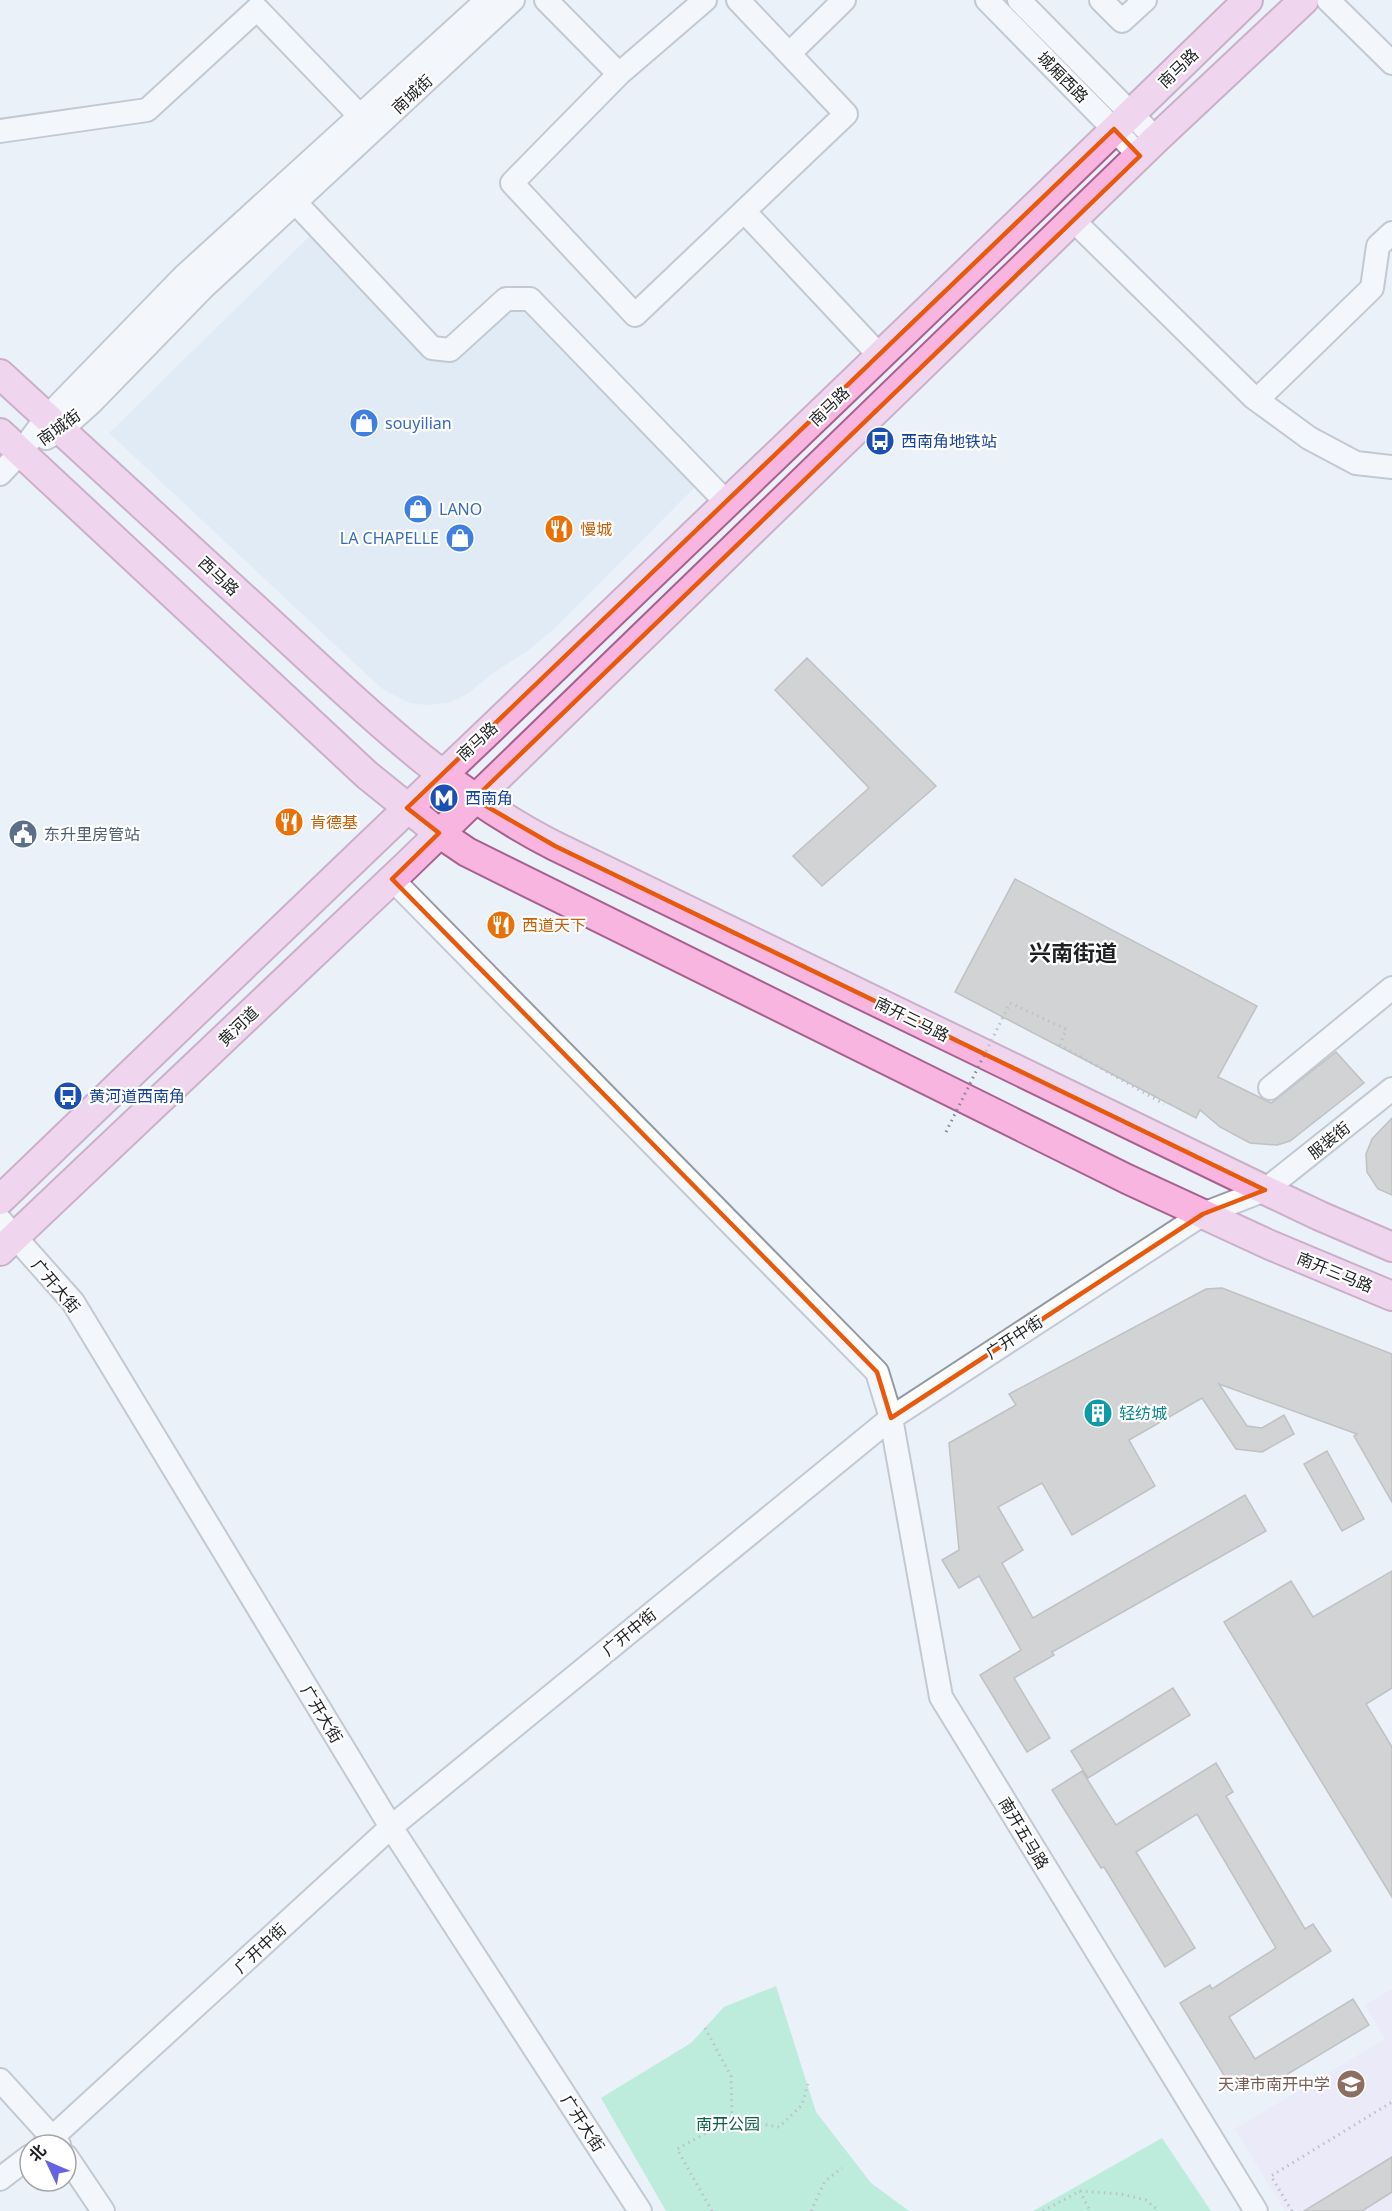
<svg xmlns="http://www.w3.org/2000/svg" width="1392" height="2211" font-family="'Noto Sans','Noto Sans SC',sans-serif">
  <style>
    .built { fill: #d8e4f2 }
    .education { fill: #eae2f7 }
    .green { fill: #87e4b8 }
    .building { fill: #b7afa9; stroke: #8e8781; stroke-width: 1.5 }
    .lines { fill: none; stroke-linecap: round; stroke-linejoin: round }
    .minor-casing { stroke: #9399a1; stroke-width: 26 }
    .major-casing { stroke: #a7618f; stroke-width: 32 }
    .path { stroke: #85898f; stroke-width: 3; stroke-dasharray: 1.5 4.5; stroke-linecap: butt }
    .minor { stroke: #fff; stroke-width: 22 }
    .major { stroke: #f7b5df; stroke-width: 28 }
    .path-bridge { stroke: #85898f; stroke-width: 3; stroke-dasharray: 1.5 4.5; stroke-linecap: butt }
    .marked { fill: none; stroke: #e8590c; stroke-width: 4.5; stroke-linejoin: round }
    .labels { text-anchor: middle; stroke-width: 4.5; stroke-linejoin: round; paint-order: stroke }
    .street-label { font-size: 16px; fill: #1d1f22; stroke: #fff }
    .shop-label { font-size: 16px; fill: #366cbe; stroke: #fff; text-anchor: start }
    .transit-label { font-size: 16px; fill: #164399; stroke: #fff; text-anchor: start }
    .food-label { font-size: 16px; fill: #c56008; stroke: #fff; text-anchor: start }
    .service-label { font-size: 16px; fill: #4e5e75; stroke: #fff; text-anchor: start }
    .culture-label { font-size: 16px; fill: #0d838f; stroke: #fff; text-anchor: start }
    .education-label { font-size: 16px; fill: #785e54; stroke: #fff; text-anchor: end }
    .park-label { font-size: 16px; fill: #0b6243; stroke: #fff }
    .district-label { font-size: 22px; font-weight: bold; fill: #1d1f22; stroke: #fff }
  </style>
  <rect width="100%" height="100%" fill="#eaf1f9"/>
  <!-- built -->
  <path class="built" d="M316,230L448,356L518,296L697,485L555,628L529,650L493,673L466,695L448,703L427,705L409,703L381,688L109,433Z"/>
  <!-- education -->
  <path class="education" d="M1392,1989V2211H1285L1235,2129L1385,2039L1365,2005Z"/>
  <!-- green -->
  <path class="green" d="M776,1986L816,2112L871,2183L909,2211H666L601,2098L691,2043L724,2007Z
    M1162,2138L1211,2211H1033Z"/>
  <!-- building -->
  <path class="building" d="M807,658L936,786L822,886L793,856L869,788L775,690Z
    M1015,879L1257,1006L1218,1077L1271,1103L1336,1052L1364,1083L1290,1141L1277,1145L1250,1143L1220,1127L1200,1110L1196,1118L955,992Z
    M1392,1118V1195L1378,1189L1367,1172L1366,1154L1372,1139Z
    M1222,1288L1392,1354V1502L1354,1436L1357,1434L1219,1384L1247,1426L1262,1428L1284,1415L1294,1434L1262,1452L1236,1449L1202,1398L1129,1440L1155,1486L1072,1535L1042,1483L998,1507L1023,1550L1002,1563L1033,1618L1245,1495L1266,1531L1052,1652L1054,1655L1014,1678L1050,1738L1027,1752L980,1675L1021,1650L979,1576L959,1588L942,1560L959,1550L949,1443L1016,1405L1009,1394L1206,1289Z
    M1327,1451L1364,1519L1342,1531L1304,1464Z
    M1392,1571V1688L1366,1704L1392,1747V1897L1224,1622L1291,1581L1313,1617Z
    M1173,1688L1190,1715L1088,1778L1071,1751Z
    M1216,1763L1233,1792L1226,1796L1305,1929L1313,1924L1331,1951L1229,2017L1255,2059L1353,1999L1369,2025L1266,2087L1259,2075L1233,2090L1180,2003L1210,1985L1212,1989L1276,1948L1197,1814L1136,1852L1195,1948L1165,1967L1104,1867L1101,1868L1052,1790L1082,1771L1116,1825Z
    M1392,2157V2192L1362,2211H1304Z"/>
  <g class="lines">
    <!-- minor casing -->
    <g class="minor-casing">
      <path id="minor" d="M546,0L619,74
        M705,0L619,74L512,183L635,315L846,114L738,0
        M987,0L1140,156
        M1019,0L1156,139
        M1101,0L1122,21L1145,0
        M1328,0L1392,63
        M789,54L844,0
        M0,131L147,110L257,9L360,116
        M295,202L432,348L450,350L506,299H530L728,504
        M744,211L880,356
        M1073,220L1253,397L1309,438L1356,463L1392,467
        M1257,400L1372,288L1378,246L1392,233
        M46,438L61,430L92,402L203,288L513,0
        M0,474L21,452L47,417L184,276L487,0
        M392,879L877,1372L891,1418L941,1697L1256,2211
        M1270,1088L1392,988
        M0,1220L73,1302L391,1827L640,2211
        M0,2080L59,2145
        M44,2145L391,1827L891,1418L1203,1214L1265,1190L1392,1089
        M66,2156L103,2211
        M0,2179L30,2156"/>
    </g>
    <!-- major casing -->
    <g class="major-casing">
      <path id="major" d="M0,374C91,458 182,542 274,626C363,708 445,790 555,846L1265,1190L1320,1216L1392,1247
        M0,433L367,775L439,833L467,852L1127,1179L1270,1245L1392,1296
        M0,1200C415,799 835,403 1248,0
        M0,1251L405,867L1156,139L1304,0"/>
    </g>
    <!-- path -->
    <path class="path" d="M1010,1003L1066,1029L1060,1045L1164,1104
      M705,2028L731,2076L732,2119
      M1080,2191L1090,2211
      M712,2211L677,2149L732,2119L779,2127L802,2105L808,2084
      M811,2211L825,2181L842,2168
      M1043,2211L1080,2191L1121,2194L1146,2200L1159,2211
      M1292,2211L1271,2176L1392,2102"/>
    <!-- minor -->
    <use href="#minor" class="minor"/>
    <!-- major -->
    <use href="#major" class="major"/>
    <!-- path-bridge -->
    <path class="path-bridge" d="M946,1132L1010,1003"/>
  </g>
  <!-- marked area -->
  <path d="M0 0H1392V2211H0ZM1114,129L1140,156L474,799L555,846L1265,1190L1203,1214L891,1418L877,1372L392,879L439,833L407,808Z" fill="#eaf1f9" fill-opacity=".55" fill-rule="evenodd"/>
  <path class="marked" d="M1114,129L1140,156L474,799L555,846L1265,1190L1203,1214L891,1418L877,1372L392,879L439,833L407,808Z"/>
  <!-- icons -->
  <defs>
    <g id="shop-disc" transform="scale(1.5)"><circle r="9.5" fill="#3f7fe0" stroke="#fff"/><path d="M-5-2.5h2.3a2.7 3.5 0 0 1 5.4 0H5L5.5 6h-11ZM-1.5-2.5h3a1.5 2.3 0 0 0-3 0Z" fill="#fff"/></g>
    <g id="bus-disc" transform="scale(1.5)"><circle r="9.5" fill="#1a4fb4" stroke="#fff"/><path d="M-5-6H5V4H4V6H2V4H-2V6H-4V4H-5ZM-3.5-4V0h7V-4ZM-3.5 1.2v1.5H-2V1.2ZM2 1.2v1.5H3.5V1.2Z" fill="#fff"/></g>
    <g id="restaurant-disc" transform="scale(1.5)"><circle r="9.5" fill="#e8710a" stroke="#fff"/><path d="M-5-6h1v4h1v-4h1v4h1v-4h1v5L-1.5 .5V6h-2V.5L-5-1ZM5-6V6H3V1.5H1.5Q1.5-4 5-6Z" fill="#fff"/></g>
    <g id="metro-disc" transform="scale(1.5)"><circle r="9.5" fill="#1a4fb4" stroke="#fff"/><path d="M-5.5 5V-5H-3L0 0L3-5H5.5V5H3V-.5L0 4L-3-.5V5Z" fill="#fff"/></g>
    <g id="civic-disc" transform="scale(1.5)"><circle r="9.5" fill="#5c6f8a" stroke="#fff"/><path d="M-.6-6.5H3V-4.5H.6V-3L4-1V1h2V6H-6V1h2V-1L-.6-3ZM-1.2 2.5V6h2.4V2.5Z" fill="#fff"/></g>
    <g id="building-disc" transform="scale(1.5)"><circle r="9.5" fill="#0f9aa8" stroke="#fff"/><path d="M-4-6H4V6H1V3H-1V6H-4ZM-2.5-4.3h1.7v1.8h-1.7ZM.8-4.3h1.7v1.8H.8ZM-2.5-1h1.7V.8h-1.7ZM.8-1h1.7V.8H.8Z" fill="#fff"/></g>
    <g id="school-disc" transform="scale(1.5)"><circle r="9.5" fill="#8d6e63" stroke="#fff"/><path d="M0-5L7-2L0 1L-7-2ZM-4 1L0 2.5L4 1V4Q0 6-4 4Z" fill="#fff"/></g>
  </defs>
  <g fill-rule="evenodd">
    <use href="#shop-disc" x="364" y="423"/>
    <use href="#bus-disc" x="880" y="441"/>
    <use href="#shop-disc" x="418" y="509"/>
    <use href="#restaurant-disc" x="559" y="529"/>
    <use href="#shop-disc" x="460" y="538"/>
    <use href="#metro-disc" x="444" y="798"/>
    <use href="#restaurant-disc" x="289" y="822"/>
    <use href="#civic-disc" x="23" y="834"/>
    <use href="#restaurant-disc" x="501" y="925"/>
    <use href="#bus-disc" x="68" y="1096"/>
    <use href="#building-disc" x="1098" y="1413"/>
    <use href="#school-disc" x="1351" y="2084"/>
  </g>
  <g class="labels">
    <!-- street labels -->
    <g class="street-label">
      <text transform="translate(1178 68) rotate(-44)" y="6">南马路</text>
      <text transform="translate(1063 77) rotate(45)" y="6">城厢西路</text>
      <text transform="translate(412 94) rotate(-43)" y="6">南城街</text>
      <text transform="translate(829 406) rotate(-44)" y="6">南马路</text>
      <text transform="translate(59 427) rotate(-36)" y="6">南城街</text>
      <text transform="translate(219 576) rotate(43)" y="6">西马路</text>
      <text transform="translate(477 741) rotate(-43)" y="6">南马路</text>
      <text transform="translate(912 1019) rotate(26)" y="6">南开三马路</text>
      <text transform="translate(238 1026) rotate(-44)" y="6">黄河道</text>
      <text transform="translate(1329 1140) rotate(-39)" y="6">服装街</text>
      <text transform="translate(1335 1272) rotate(22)" y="6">南开三马路</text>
      <text transform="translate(56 1286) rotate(50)" y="6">广开大街</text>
      <text transform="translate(1014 1337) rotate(-33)" y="6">广开中街</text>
      <text transform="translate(629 1632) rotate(-39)" y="6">广开中街</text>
      <text transform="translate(322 1714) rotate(59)" y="6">广开大街</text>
      <text transform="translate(1024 1833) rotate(59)" y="6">南开五马路</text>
      <text transform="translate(260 1948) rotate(-43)" y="6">广开中街</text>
      <text transform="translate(583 2123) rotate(57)" y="6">广开大街</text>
    </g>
    <!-- shop labels -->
    <g class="shop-label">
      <text x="385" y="429">souyilian</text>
      <text x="439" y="515">LANO</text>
      <text x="439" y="544" text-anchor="end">LA CHAPELLE</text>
    </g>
    <!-- transit labels -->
    <g class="transit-label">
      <text x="901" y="447">西南角地铁站</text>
      <text x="465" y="804">西南角</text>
      <text x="89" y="1102">黄河道西南角</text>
    </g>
    <!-- food labels -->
    <g class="food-label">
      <text x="580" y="535">慢城</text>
      <text x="310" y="828">肯德基</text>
      <text x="522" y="931">西道天下</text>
    </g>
    <!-- service labels -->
    <g class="service-label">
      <text x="44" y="840">东升里房管站</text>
    </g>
    <!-- culture labels -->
    <g class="culture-label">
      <text x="1119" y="1419">轻纺城</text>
    </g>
    <!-- education labels -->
    <g class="education-label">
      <text x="1330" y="2090">天津市南开中学</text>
    </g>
    <!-- park labels -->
    <g class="park-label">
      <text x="728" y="2130">南开公园</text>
    </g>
    <!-- district labels -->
    <g class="district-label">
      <text x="1073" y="961">兴南街道</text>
    </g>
  </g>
  <!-- north arrow -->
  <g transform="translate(48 2163) rotate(314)"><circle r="28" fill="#ffffff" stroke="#a5a5a7" stroke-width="1.5"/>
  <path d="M0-4.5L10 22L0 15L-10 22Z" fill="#6465de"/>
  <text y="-9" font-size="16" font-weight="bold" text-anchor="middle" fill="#1d1f22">北</text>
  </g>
</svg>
